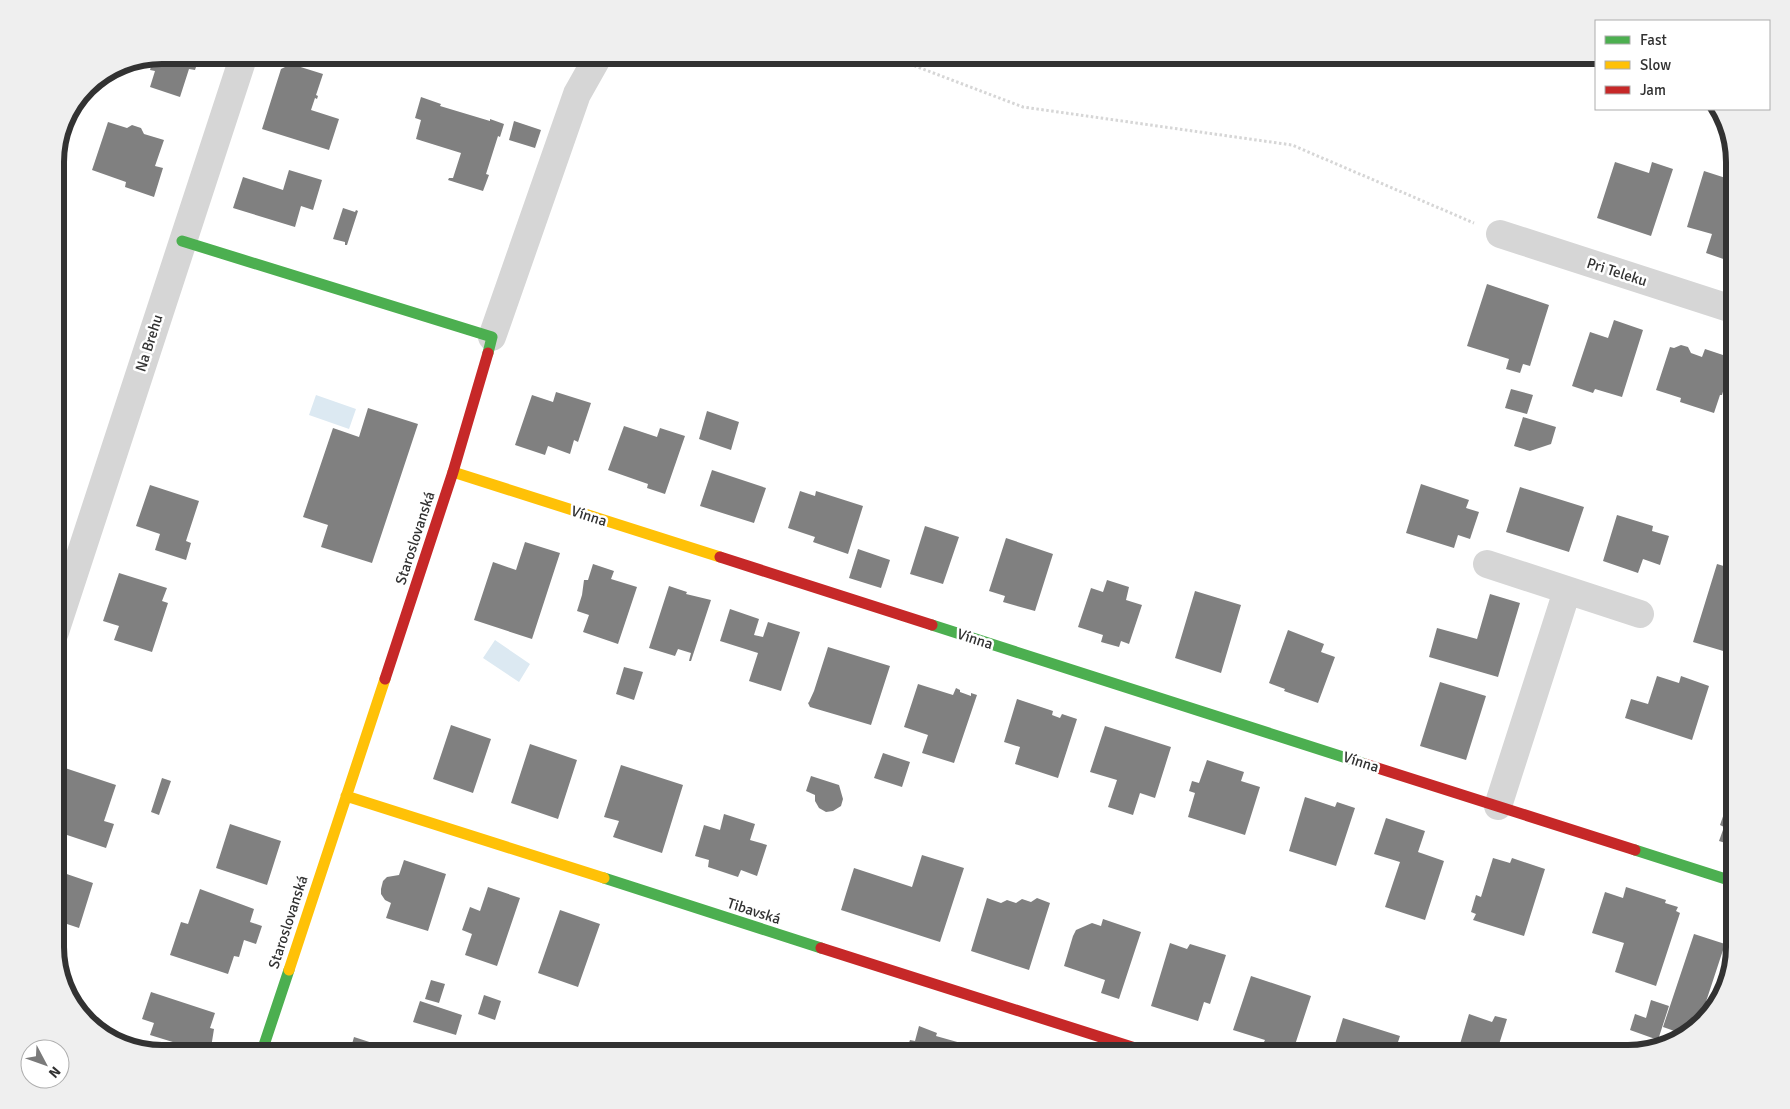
<svg xmlns="http://www.w3.org/2000/svg" width="1790" height="1109" font-family="Signika,sans-serif">
  <style>
    .water { fill: #dce9f2 }
    .building { fill: #808080 }
    .lines { fill: none; stroke-linecap: round; stroke-linejoin: round }
    .path { stroke: #d6d6d6; stroke-width: 3; stroke-dasharray: 2.5 2.5; stroke-linecap: butt }
    .street { stroke: #d6d6d6; stroke-width: 28 }
    .fast { stroke: #4caf50; stroke-width: 11 }
    .slow { stroke: #ffc107; stroke-width: 11 }
    .jam { stroke: #c62828; stroke-width: 11 }
    .labels { text-anchor: middle; stroke-width: 5; stroke-linejoin: round; paint-order: stroke }
    .street-label { font-size: 15px; fill: #323232; stroke: #fff }
    .rim { fill: none; stroke: #323232; stroke-width: 6 }
  </style>
  <rect width="100%" height="100%" fill="#fff"/>
  <!-- water -->
  <path class="water" d="M316,395L356,409L349,429L309,415Z
    M495,640L530,664L519,682L483,658Z"/>
  <!-- building -->
  <path class="building" d="M162,55H200L195,70L189,69L180,97L150,87L155,71L150,70L154,56Z
    M381,55H405L402,64L380,57Z
    M291,64L323,74L316,95L318,96L317,99L315,98L311,110L339,119L329,150L262,129L281,69Z
    M421,97L441,104L440,106L490,121V119L504,124L500,137L498,136L486,174L489,175L483,191L448,180L449,178H453L461,153L416,139L421,120L415,118Z
    M514,121L541,130L535,148L509,140Z
    M108,122L127,128L132,125L141,128L144,134L164,140L155,166L163,168L154,197L125,187L126,182L92,170Z
    M1615,162L1649,173L1652,162L1673,169L1651,236L1597,218Z
    M289,170L322,180L313,210L301,206L295,227L233,208L243,177L283,190Z
    M1704,171L1735,181V263L1706,253L1712,234L1687,227Z
    M343,208L355,212L356,210L358,211L347,245H345V242L333,239Z
    M1487,284L1549,305L1530,366L1523,364L1520,373L1506,369L1509,359L1467,346Z
    M1614,320L1643,330L1622,397L1595,389L1593,393L1572,386L1590,332L1608,338Z
    M1681,345L1688,347L1691,353L1702,357L1705,349L1732,358L1725,377L1727,378L1722,395H1720L1714,413L1680,402L1681,398L1656,390L1670,347L1674,348Z
    M1511,389L1533,395L1527,414L1505,408Z
    M556,392L591,403L578,442L574,440L570,454L548,446L545,455L515,445L532,395L553,402Z
    M368,408L418,424L372,563L321,547L328,525L303,517L333,428L359,437Z
    M707,411L739,422L731,450L699,439Z
    M1523,417L1556,427L1551,444L1530,451L1514,446Z
    M624,426L657,437L660,428L685,436L665,494L647,488L648,484L608,470Z
    M712,470L766,488L754,523L700,506Z
    M1421,484L1469,500L1466,508L1479,512L1470,539L1458,535L1454,548L1406,533Z
    M150,485L199,501L186,541L191,543L186,560L155,550L160,534L136,526Z
    M1520,487L1584,507L1569,552L1506,532Z
    M800,491L815,496L816,491L863,506L848,554L813,542L815,537L788,528Z
    M1617,515L1653,526L1652,531L1669,536L1660,565L1643,559L1638,573L1603,561Z
    M925,526L959,537L943,584L910,574Z
    M1006,538L1053,554L1035,611L1003,602L1005,596L989,591Z
    M525,542L560,553L532,639L474,620L493,562L516,570Z
    M858,549L890,560L881,588L849,578Z
    M1728,563L1735,565V637L1730,653L1693,642L1717,564L1727,567Z
    M593,564L614,571L611,579L637,587L618,644L583,632L589,615L577,611L582,595L584,580H588Z
    M119,573L167,588L162,601L168,603L152,652L114,640L119,626L103,621Z
    M1107,580L1129,587L1126,600L1142,605L1129,644L1121,641L1119,647L1101,642L1103,635L1078,627L1091,588L1103,592Z
    M669,586L687,592L686,594L711,600L691,661H689L691,653L678,649L675,656L649,648Z
    M1195,591L1241,605L1221,673L1175,658Z
    M1490,594L1520,603L1498,677L1429,657L1437,628L1477,639Z
    M730,609L759,619L754,635L763,637L768,622L800,632L781,691L749,681L758,653L720,641Z
    M1288,630L1324,644L1321,652L1335,657L1318,703L1284,691L1285,689L1269,683Z
    M828,647L890,666L871,725L810,707L808,703L809,702L814,691Z
    M624,667L643,672L634,700L616,694Z
    M1657,676L1679,683L1681,676L1709,686L1692,740L1625,718L1631,699L1648,704Z
    M1440,682L1486,696L1466,760L1420,746Z
    M918,684L953,695L956,688L960,690V692L971,696V693L977,695L954,763L922,753L928,735L904,727Z
    M1017,699L1053,711L1052,715L1060,718L1062,714L1077,719L1058,778L1015,764L1020,747L1004,742Z
    M451,725L491,739L473,793L433,779Z
    M1105,726L1171,747L1155,798L1140,793L1133,815L1108,807L1117,780L1090,772Z
    M530,744L577,760L558,819L511,803Z
    M883,753L910,762L902,787L874,778Z
    M1207,760L1244,772L1241,781L1260,787L1245,835L1188,817L1195,793L1189,791L1192,781L1199,783Z
    M621,765L683,785L662,853L613,837L619,821L604,817Z
    M59,766L116,785L104,821L114,824L106,848L55,831V778Z
    M811,776L839,785L843,799L841,806L833,811L826,812L819,808L815,801V795L806,791Z
    M162,778L171,781L159,815L151,812Z
    M1305,797L1335,807L1337,802L1355,808L1336,866L1289,851Z
    M1729,799L1735,801V846L1719,841L1724,827L1720,825Z
    M724,814L755,824L750,840L767,845L757,876L741,870L738,877L708,867L709,860L695,856L704,825L720,830Z
    M1386,818L1425,831L1418,852L1444,861L1425,920L1385,907L1400,862L1374,854Z
    M230,824L281,841L267,885L216,868Z
    M922,855L964,868L940,942L841,910L854,868L912,887Z
    M1493,858L1510,863L1512,858L1545,869L1524,936L1473,920L1476,914L1471,912L1476,895L1481,897Z
    M404,860L446,874L428,931L386,918L391,903L385,900L381,894V889L383,881L387,877L399,875Z
    M55,870L93,883L79,928L55,920Z
    M488,887L520,898L497,966L465,955L472,934L462,930L470,907L480,911Z
    M1626,887L1666,900L1665,903L1678,907L1676,911L1680,913L1656,986L1615,972L1624,943L1592,933L1605,892L1623,898Z
    M200,889L254,909L250,922L262,926L256,944L244,940L239,957L234,956L228,974L170,955L181,922L188,924Z
    M987,898L1001,903L1007,900L1016,903L1022,899L1031,902L1037,898L1050,903L1029,970L971,951Z
    M560,910L600,924L578,987L538,973Z
    M1103,919L1141,932L1119,999L1101,993L1105,980L1064,966L1073,936L1076,930L1092,923L1101,926Z
    M1694,934L1725,944L1699,1023L1686,1035L1663,1027Z
    M1170,943L1187,949L1190,944L1226,955L1210,1004L1204,1002L1198,1021L1151,1006Z
    M1251,976L1311,996L1292,1054L1263,1044L1265,1040L1233,1030Z
    M431,980L445,984L439,1003L425,999Z
    M151,992L215,1013L210,1028L214,1029L210,1054H172L176,1043L150,1035L154,1023L142,1019Z
    M484,995L501,1001L495,1020L478,1014Z
    M1651,1000L1669,1006L1658,1040L1630,1030L1635,1014L1646,1018Z
    M420,1001L462,1015L456,1035L413,1022Z
    M1469,1014L1492,1022L1495,1016L1507,1019L1496,1054H1457Z
    M1343,1018L1400,1036L1394,1054H1332Z
    M919,1026L937,1033L936,1036L968,1045L965,1054H905L910,1040L915,1041Z
    M354,1037L394,1050L392,1054H331L333,1046L350,1051Z
    M1423,1045L1451,1054H1421Z"/>
  <g class="lines">
    <!-- path -->
    <path class="path" d="M886,55L1023,107L1292,145L1474,223"/>
    <!-- street -->
    <path class="street" d="M1500,234L1735,310
      M492,337L577,94L599,55
      M1487,564L1640,614
      M55,632L244,55
      M1498,806L1567,591"/>
    <!-- fast -->
    <path class="fast" d="M182,241L492,337L488,353
      M932,625L1365,764
      M1635,850L1735,882
      M604,878L821,948
      M261,1054L289,970"/>
    <!-- slow -->
    <path class="slow" d="M453,472L720,557
      M346,796L604,878
      M289,970L385,679"/>
    <!-- jam -->
    <path class="jam" d="M720,557L932,625
      M385,679L453,472L488,353
      M1365,764L1635,850
      M821,948L1154,1054"/>
  </g>
  <g class="labels">
    <!-- street labels -->
    <g class="street-label">
      <text transform="translate(1617 272) rotate(18)" y="5">Pri Teleku</text>
      <text transform="translate(149 343) rotate(-72)" y="5">Na Brehu</text>
      <text transform="translate(589 516) rotate(18)" y="5">Vínna</text>
      <text transform="translate(415 538) rotate(-72)" y="5">Staroslovanská</text>
      <text transform="translate(975 639) rotate(18)" y="5">Vínna</text>
      <text transform="translate(1361 762) rotate(18)" y="5">Vínna</text>
      <text transform="translate(754 911) rotate(18)" y="5">Tibavská</text>
      <text transform="translate(288 922) rotate(-72)" y="5">Staroslovanská</text>
    </g>
  </g>
  <!-- crop -->
  <path d="M0 0H1790V1109H0ZM162 64H1628A98 98 0 0 1 1726 162V947A98 98 0 0 1 1628 1045H162A98 98 0 0 1 64 947V162A98 98 0 0 1 162 64Z" fill="#efefef" fill-rule="evenodd"/>
  <path class="rim" d="M162 64H1628A98 98 0 0 1 1726 162V947A98 98 0 0 1 1628 1045H162A98 98 0 0 1 64 947V162A98 98 0 0 1 162 64Z"/>
  <!-- legend -->
  <rect x="1595" y="20" width="175" height="90" fill="#ffffff" stroke="#adadad"/>
  <rect x="1605" y="36" width="25" height="8" fill="#4caf50" stroke="#adadad"/>
  <text x="1640" y="45" font-size="15" fill="#323232">Fast</text>
  <rect x="1605" y="61" width="25" height="8" fill="#ffc107" stroke="#adadad"/>
  <text x="1640" y="70" font-size="15" fill="#323232">Slow</text>
  <rect x="1605" y="86" width="25" height="8" fill="#c62828" stroke="#adadad"/>
  <text x="1640" y="95" font-size="15" fill="#323232">Jam</text>
  <!-- north arrow -->
  <g transform="translate(45 1064) rotate(131)"><circle r="24" fill="#ffffff" stroke="#adadad"/>
  <path d="M0-4L9 19L0 12L-9 19Z" fill="#7a7a7a"/>
  <text y="-8" font-size="14" font-weight="bold" text-anchor="middle" fill="#323232">N</text>
  </g>
</svg>
